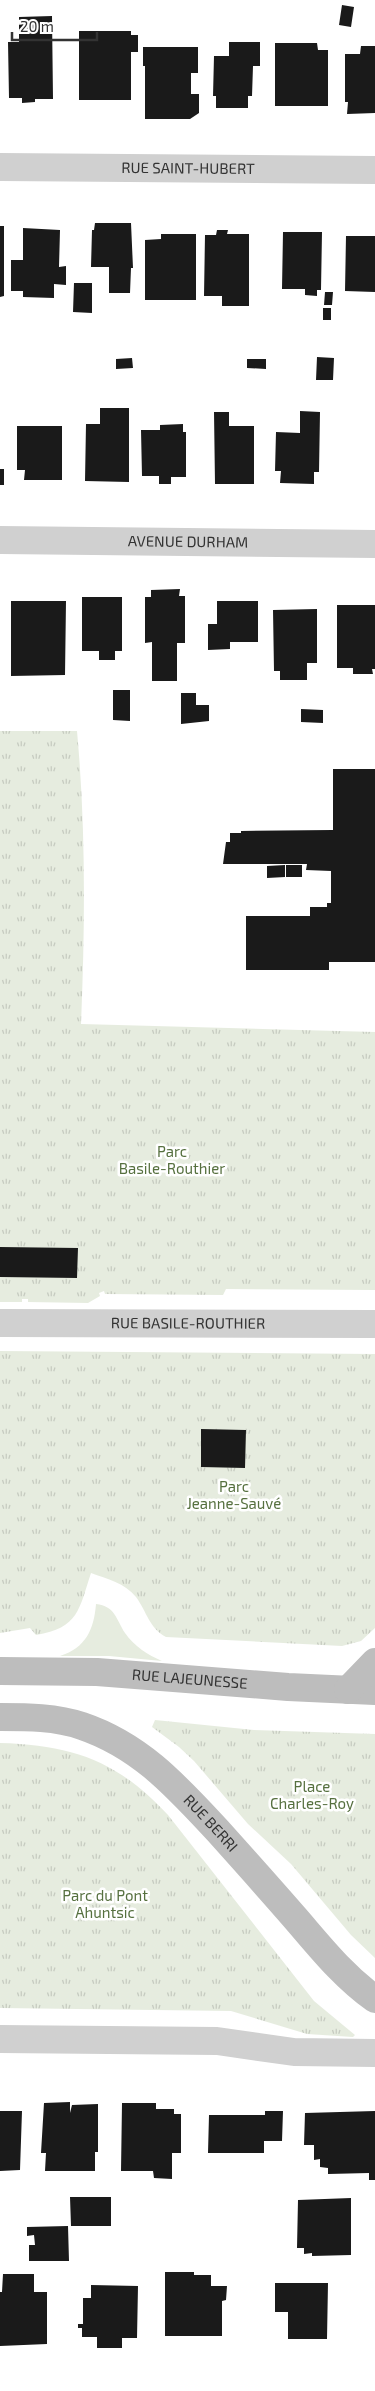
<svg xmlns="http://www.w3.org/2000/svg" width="375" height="2391" font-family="'Exo 2',sans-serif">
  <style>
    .grass { fill: #e6ecdf }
    .park { fill: url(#park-tufts) }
    .building { fill: #1a1a1a }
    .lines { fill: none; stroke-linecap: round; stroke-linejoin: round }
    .minor { stroke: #d0d0d0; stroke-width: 28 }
    .secondary { stroke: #bdbdbd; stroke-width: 28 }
    .labels { text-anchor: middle; stroke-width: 5; stroke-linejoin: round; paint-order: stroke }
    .street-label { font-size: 15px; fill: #333; stroke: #fff }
    .park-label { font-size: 15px; fill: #56703f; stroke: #fff }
  </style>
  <defs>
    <pattern id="park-tufts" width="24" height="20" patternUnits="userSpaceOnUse" patternTransform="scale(1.25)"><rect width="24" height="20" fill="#e6ecdf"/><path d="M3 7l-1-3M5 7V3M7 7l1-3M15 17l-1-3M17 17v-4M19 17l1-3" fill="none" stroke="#c6cbc0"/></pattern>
  </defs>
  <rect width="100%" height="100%" fill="#fff"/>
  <!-- grass -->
  <path class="grass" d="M96,1604C115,1606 116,1619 125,1633C134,1646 148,1655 162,1661L109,1656H60C86,1648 94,1629 96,1604Z"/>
  <!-- park -->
  <path class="park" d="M0,731H77C86,829 85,926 81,1024L375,1032V1290L226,1289L223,1295L105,1294L104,1291L99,1293L100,1296L88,1303L28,1302V1299H22V1302H0Z
    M0,1351L375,1354V1628L361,1641L342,1646L166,1637C149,1628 147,1612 136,1597C125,1583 107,1579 91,1573C79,1609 79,1628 36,1635L30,1628L0,1633Z
    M155,1720L254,1730L375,1734V1958L351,1935L291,1864L248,1824L194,1761L179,1747L152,1727Z
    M0,1743C73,1745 118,1761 168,1815L314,2001L355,2035L353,2037L307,2034L231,2011L0,2008Z"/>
  <!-- building -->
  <path class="building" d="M342,5L354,7L351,27L339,25Z
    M52,16L53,99H35V102L22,103V98H9L8,42H19V17Z
    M79,31H131V35H138V52H131V100H79Z
    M229,42H260V66H253L252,96H248V108H216V96H213L214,56H229Z
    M275,43H317L318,50H328V106H275Z
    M361,46H375V113L347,114L348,102H345V54H360Z
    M143,47H198V73H191V94H199V113L190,119H145V66H143Z
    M95,223H131L133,268H131L130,293H109V267H91L92,230H94Z
    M0,226H4V296L0,297Z
    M23,228L60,230L59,267L66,266V285L54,284V298L23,297V291H11V260H23Z
    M217,230H228L227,234H249V306H222V296H204L205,235H216Z
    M283,232H322L321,290H317V296L305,295V289H282Z
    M161,234H196V300H145V240L161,239Z
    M346,236H375V292L345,291Z
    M74,283H92V313L73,312Z
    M325,292H333L332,305H324Z
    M323,308H331V320H323Z
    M317,357L334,358L333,380H316Z
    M132,358L133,368L116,369V359Z
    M247,359H266V369L247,368Z
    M100,408H129V482L85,481L86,424H100Z
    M300,411L320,412L319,472H314V484L280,483L281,471H275L276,432L300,433Z
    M214,412H229V426H254V484H215Z
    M183,424V432H186V477H171V484H159V476H142L141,430H160V425Z
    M17,426H62V480H24L25,470H17Z
    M0,469H4V485H0Z
    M180,589L179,596H185V643H177V681H152V642L145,643V597H151V590Z
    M82,597H122V651H115V660H99V651H82Z
    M11,601H66L65,675L11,676Z
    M217,601H258V642H230V649L208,650V624H217Z
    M337,605H375V669H372L373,674H353V668H337Z
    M317,609V663H307V680H280V671H274L273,610Z
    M113,690H130V721L113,720Z
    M181,693H196V705H209V721L181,724Z
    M301,709L323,710V723L301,722Z
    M333,769H375V962H329V970H246V916H310V907H327V903H331V871L306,870L307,864H223L226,842H230V833H241V831L333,830Z
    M285,865V877L267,878V866Z
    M286,865H302V877H286Z
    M0,1247L78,1248L77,1278L0,1277Z
    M201,1429L246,1430L245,1468L201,1467Z
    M70,2102V2113L72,2105L98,2104V2152H95V2171H45L46,2153H41L44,2103Z
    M122,2103H156V2109H174V2114H181V2153H172V2179L154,2178L153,2171H121Z
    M0,2111H22L20,2170L0,2171Z
    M265,2111H283L282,2141H264V2153H208L209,2115H265Z
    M375,2111V2180H369V2173L328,2174V2168L320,2167V2159L314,2160V2145H304L305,2113Z
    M70,2197H111V2226H71Z
    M351,2198V2255L312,2256V2253L304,2254V2248H297L298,2200Z
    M68,2226L69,2261H29V2245H35L34,2235L27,2236V2227Z
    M165,2272H194V2275H211V2286H227L226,2300L222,2301V2336H165Z
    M3,2274H34V2292H47V2344L0,2346V2292H2Z
    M275,2283H328L327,2339H288V2312H275Z
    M91,2285L138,2286L137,2338H122V2348H97V2337H82V2328H78V2324H83V2298H91Z"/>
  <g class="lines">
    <!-- minor -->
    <g class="minor">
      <path id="s1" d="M0,167L375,170"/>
      <path id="s2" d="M0,540L375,544"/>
      <path id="s3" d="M0,1323L375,1324"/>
      <path d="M0,2039L217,2041L294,2052L375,2053"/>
    </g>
    <!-- secondary -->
    <g class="secondary">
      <path id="s4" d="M0,1671L97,1672L288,1687L375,1691"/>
      <path d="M348,1690L375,1662"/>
      <path id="s5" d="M0,1717C27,1717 56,1717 82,1726C141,1746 177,1787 218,1831C244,1860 270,1889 296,1919C321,1948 343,1976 375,1999"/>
    </g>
  </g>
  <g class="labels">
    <!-- street labels -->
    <g class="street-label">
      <text dy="5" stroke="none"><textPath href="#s1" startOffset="188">RUE SAINT-HUBERT</textPath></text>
      <text dy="5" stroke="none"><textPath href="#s2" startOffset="188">AVENUE DURHAM</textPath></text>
      <text dy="5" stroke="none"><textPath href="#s3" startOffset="188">RUE BASILE-ROUTHIER</textPath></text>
      <text dy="5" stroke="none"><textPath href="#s4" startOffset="190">RUE LAJEUNESSE</textPath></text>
      <text dy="5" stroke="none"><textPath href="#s5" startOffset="246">RUE BERRI</textPath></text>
    </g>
    <!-- park labels -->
    <g class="park-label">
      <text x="172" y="1157">Parc<tspan x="172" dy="17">Basile-Routhier</tspan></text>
      <text x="234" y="1492">Parc<tspan x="234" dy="17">Jeanne-Sauvé</tspan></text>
      <text x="312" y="1792">Place<tspan x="312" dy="17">Charles-Roy</tspan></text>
      <text x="105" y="1901">Parc du Pont<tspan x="105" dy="17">Ahuntsic</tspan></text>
    </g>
  </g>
  <!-- scale -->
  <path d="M12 32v8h85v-8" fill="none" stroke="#333333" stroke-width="2.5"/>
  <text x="20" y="32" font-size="15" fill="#333333" stroke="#ffffff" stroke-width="4" paint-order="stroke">20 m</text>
</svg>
